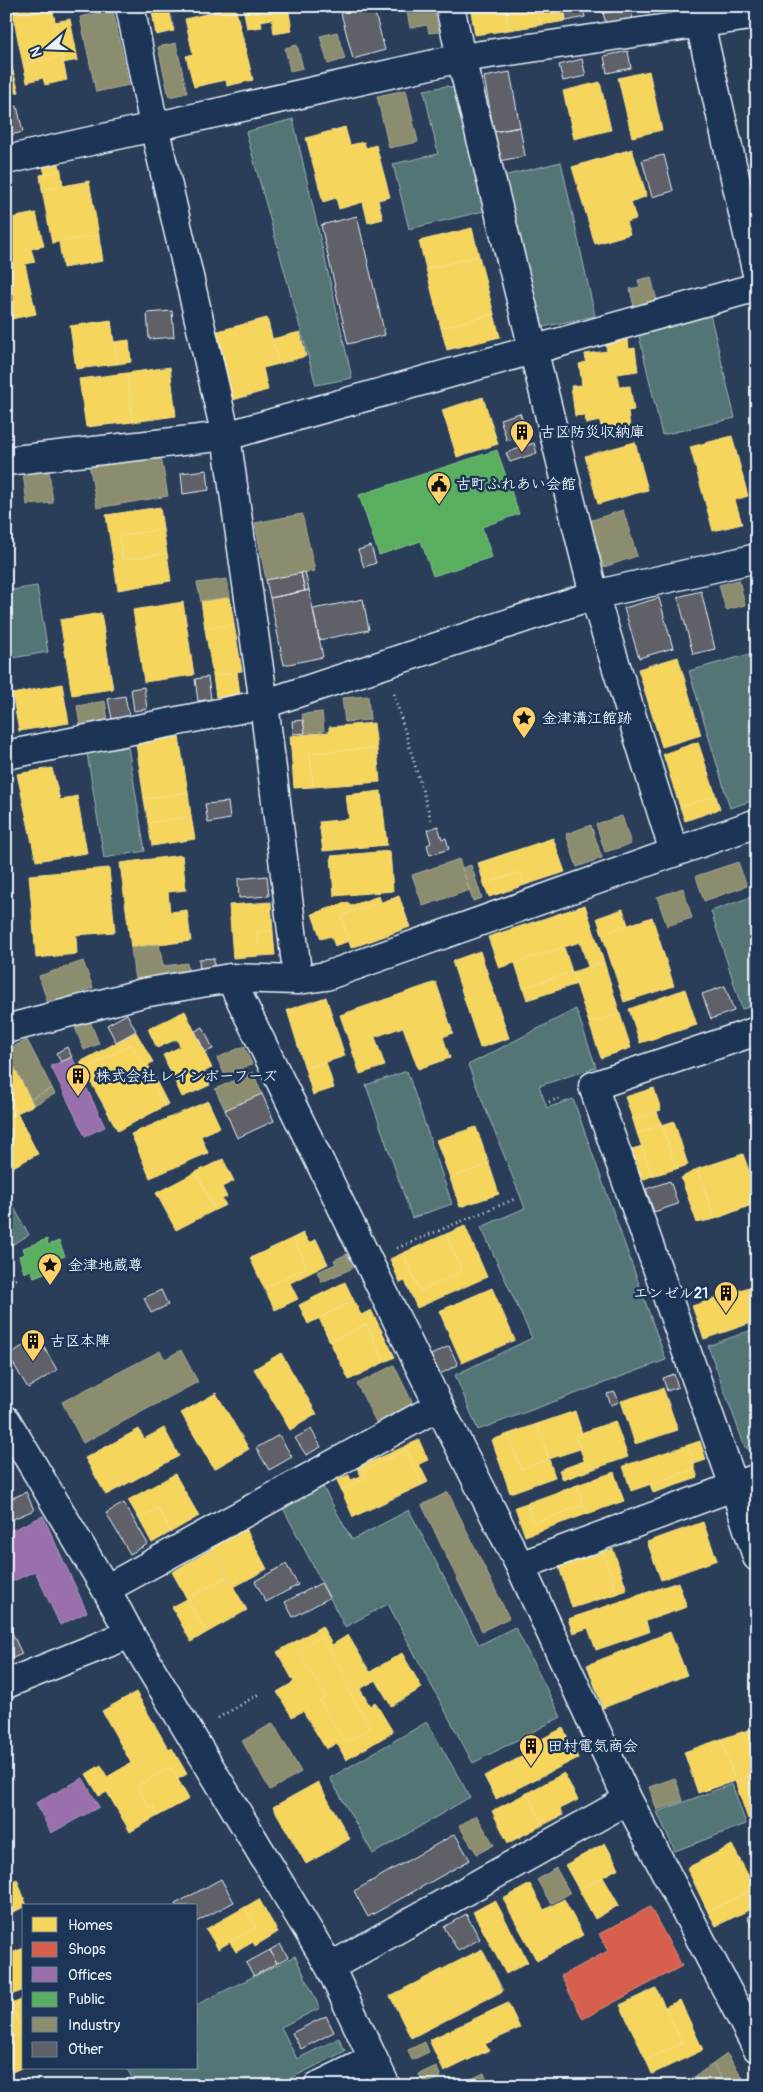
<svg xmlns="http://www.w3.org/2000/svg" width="763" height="2092" font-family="Pangolin,'Klee One',sans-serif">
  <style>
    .green { fill: #537474; stroke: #9eb2b6 }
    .homes { fill: #f6d55c; stroke: #f2dd8b }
    .shops { fill: #d6604d; stroke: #db8c80 }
    .offices { fill: #9970ab; stroke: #b197c2 }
    .public { fill: #5aae61; stroke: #85c28e }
    .industry { fill: #8c8c6e; stroke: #a8aa97 }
    .building { fill: #5e6168; stroke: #e8f1f8 }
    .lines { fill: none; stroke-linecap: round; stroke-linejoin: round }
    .street-casing { stroke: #e8f1f8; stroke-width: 31 }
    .secondary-casing { stroke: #e8f1f8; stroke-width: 31 }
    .path { stroke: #e8f1f8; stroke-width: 3; stroke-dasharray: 1 4; stroke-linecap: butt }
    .street { stroke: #1d3557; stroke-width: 28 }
    .secondary { stroke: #1d3557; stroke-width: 28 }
    .labels { text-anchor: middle; stroke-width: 5; stroke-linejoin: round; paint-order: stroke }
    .poi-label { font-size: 15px; font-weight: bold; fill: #e8f1f8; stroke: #1d3557; text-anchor: start }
  </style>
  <rect width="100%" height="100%" fill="#2a3e5a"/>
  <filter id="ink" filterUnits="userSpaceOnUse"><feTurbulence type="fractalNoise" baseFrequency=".02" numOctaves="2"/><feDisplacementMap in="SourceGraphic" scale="10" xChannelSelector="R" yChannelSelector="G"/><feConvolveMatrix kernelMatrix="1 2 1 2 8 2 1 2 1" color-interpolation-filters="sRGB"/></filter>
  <g filter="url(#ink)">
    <!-- green -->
    <path class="green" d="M447,86L456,89L484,211L409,229L393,164L438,154L424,90Z
      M293,119L352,378L316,385L246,132Z
      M561,162L595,316L538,328L503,176Z
      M710,314L735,418L662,435L638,331Z
      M37,586L48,652L6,659V591Z
      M757,652V799L730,808L689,671Z
      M128,747L145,851L104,858L87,753Z
      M757,895V1005L742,1009L711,911Z
      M576,1009L596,1067L539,1086L547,1108L573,1099L666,1360L478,1430L455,1375L532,1338L481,1227L525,1208L468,1065Z
      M407,1071L452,1204L412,1218L366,1085Z
      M11,1202L29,1235L6,1248V1204Z
      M757,1328V1454H756L745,1447L708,1346Z
      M323,1487L352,1540L409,1510L479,1645L515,1627L561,1717L473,1763L388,1604L345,1627L283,1508Z
      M427,1722L470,1797L373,1854L330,1778Z
      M732,1784L746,1824L675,1851L657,1812Z
      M295,1956L320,2008L281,2027L297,2059L339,2038L345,2051L276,2086H136L127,2068H196V2005Z"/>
    <!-- homes -->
    <path class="homes" d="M11,6H52L62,56L23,64Z
      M151,6H197V7L170,13L174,31L156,35Z
      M213,6H235L253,80L227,86L226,80L194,87L186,56L193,54L185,19L214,12Z
      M243,6H288L292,31L274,34L272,19L261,21L262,27L247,29Z
      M470,6H505L509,30L475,35Z
      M505,6H538L541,25L509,30Z
      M538,6H564L566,21L541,25Z
      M70,19L78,60L63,63L55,22Z
      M6,47L19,92L6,95Z
      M62,56L67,80L45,85L43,78L27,82L23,64Z
      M649,71L662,130L632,137L618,78Z
      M600,82L611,130L574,139L563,91Z
      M345,127L350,145L364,142L366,148L376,145L390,197L378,200L383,219L368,223L363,202L339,209L336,198L323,202L306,138Z
      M632,149L647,196L631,202L636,219L626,222L630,234L595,244L572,167Z
      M59,164L61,171L45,174L43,167Z
      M61,171L63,186L42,190L40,175Z
      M89,181L99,235L52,243L42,190Z
      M36,213L44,246L31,249L35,262L25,264L36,314L6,320V219Z
      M472,228L479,256L426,269L419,241Z
      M99,235L103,261L63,268L59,242Z
      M479,256L494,314L441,328L426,269Z
      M494,314L500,337L447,350L441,328Z
      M267,318L279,364L263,368L268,390L233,400L214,332Z
      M111,320L117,364L76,369L70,326Z
      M300,332L306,356L279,364L272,339Z
      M129,340L131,362L117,364L114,342Z
      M628,340L629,349L635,348L638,371L617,374L619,387L630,386L634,410L628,411L630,427L602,431L600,421L586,424L585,415L575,416L571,386L582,385L579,364L586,362L585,354L607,351L605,342Z
      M170,367L176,416L133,422L127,373Z
      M127,373L133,422L86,427L79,379Z
      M483,397L498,444L457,457L442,410Z
      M732,436L748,496L735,500L742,524L713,531L690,447Z
      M635,442L648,490L598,504L585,456Z
      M160,507L163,529L119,536L123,560L167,553L171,581L118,590L106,515Z
      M163,529L167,553L123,560L119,536Z
      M230,597L234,624L205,629L201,601Z
      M183,602L194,675L144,682L133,610Z
      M101,613L113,689L72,695L60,620Z
      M234,624L242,671L213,676L205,629Z
      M678,657L701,735L662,747L638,669Z
      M237,672L240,694L216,697L213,676Z
      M62,684L69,723L19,731L12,694Z
      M374,723L377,748L310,753L313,787L294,788L290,736L329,732V727Z
      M179,737L188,792L144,799L136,744Z
      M698,742L716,796L680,807L663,754Z
      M377,748L380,782L313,787L310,753Z
      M52,768L60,800L77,796L87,853L36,861L17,774Z
      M381,791L387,845L323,851L319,822L349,819L346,795Z
      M188,792L191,816L148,823L144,799Z
      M716,796L720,809L685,821L680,807Z
      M191,816L195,839L152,846L148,823Z
      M553,838L565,872L525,885L520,872L484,884L478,863Z
      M390,851L393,891L334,896L331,856Z
      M182,855L186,890L168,892L170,912L187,910L191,941L131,948L120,863Z
      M109,868L115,932L76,935L77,954L36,958L29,875Z
      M520,872L525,885L489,897L484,884Z
      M379,896L381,902L341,916L349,941L335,946L331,936L321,939L312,914L348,902L350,906Z
      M399,896L410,927L351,948L341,916Z
      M271,902L273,931L257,932L259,956L233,958L229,905Z
      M585,905L604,962L588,967L580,942L499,968L488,937Z
      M623,909L628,925L602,934L597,918Z
      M652,917L674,986L624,1002L602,934Z
      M273,931L275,955L259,956L257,932Z
      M564,947L572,972L523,988L515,963Z
      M480,951L509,1038L480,1048L452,961Z
      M604,962L620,1014L589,1023L572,972Z
      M572,972L577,984L527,1000L523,988Z
      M436,982L453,1033L443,1037L450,1058L418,1069L403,1027L375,1037L385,1066L360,1074L340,1015Z
      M685,989L697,1025L640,1043L629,1009Z
      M326,997L345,1056L305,1069L287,1010Z
      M185,1011L212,1068L191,1078L197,1091L182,1097L163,1055L180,1047L177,1039L157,1048L148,1029Z
      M620,1014L631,1048L601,1058L589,1023Z
      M136,1032L153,1062L148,1065L168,1104L165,1106L131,1044L84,1070L80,1062Z
      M131,1044L165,1106L118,1131L84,1070Z
      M6,1050L34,1105L17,1113L6,1091Z
      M326,1062L334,1088L313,1095L305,1069Z
      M204,1072L210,1085L197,1091L191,1078Z
      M654,1088L661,1110L633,1120L625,1097Z
      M6,1091L17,1113L6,1119Z
      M208,1101L220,1127L201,1136L208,1153L150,1178L131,1134Z
      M657,1112L662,1125L637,1133L633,1120Z
      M17,1113L38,1154L7,1170L6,1119Z
      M674,1121L688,1165L676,1169L662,1125Z
      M662,1125L676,1169L652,1176L637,1133Z
      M476,1127L489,1164L450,1178L436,1140Z
      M642,1146L652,1176L642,1180L632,1149Z
      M743,1154L757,1193V1203L715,1219L697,1169Z
      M223,1159L234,1181L222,1187L227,1197L222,1199L226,1205L215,1210L196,1172Z
      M489,1164L499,1194L460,1207L450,1178Z
      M697,1169L715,1219L697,1223L681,1178Z
      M196,1172L215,1210L176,1230L156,1193Z
      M465,1226L487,1277L417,1308L405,1281L400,1283L390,1259L403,1253L420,1291L462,1272L446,1234Z
      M303,1233L309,1243L316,1239L328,1264L290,1283L298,1299L275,1310L264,1288L307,1267L293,1238Z
      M446,1234L462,1272L420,1291L403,1253Z
      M293,1238L307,1267L264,1288L250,1258Z
      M345,1282L354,1301L308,1324L299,1305Z
      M749,1287L757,1308V1321L704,1339L692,1306Z
      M492,1288L515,1340L462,1363L439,1311Z
      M354,1301L361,1315L371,1310L395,1357L385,1362L366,1324L330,1342L319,1318Z
      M366,1324L385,1362L349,1380L330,1342Z
      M281,1353L317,1414L290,1430L254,1369Z
      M663,1388L678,1430L635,1444L621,1401Z
      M216,1393L249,1449L214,1469L181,1413Z
      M575,1411L582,1433L575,1435L580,1449L549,1459L537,1424Z
      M615,1421L628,1457L588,1471L575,1435Z
      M537,1424L549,1459L521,1469L508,1434Z
      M164,1428L179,1456L106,1495L85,1458L139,1429L144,1439Z
      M508,1434L521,1469L549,1459L555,1477L510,1493L492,1440Z
      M419,1440L428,1460L419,1464L428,1482L422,1485L407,1450L363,1470L366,1478L341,1490L337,1480L349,1475L351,1480L361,1476L357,1468Z
      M700,1441L706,1460L694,1464L688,1445Z
      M688,1445L695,1469L631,1491L623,1466Z
      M407,1450L422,1485L353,1517L341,1490L366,1478L363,1470Z
      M584,1461L588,1471L563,1480L559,1470Z
      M695,1469L698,1478L653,1493L650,1484Z
      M614,1472L624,1501L587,1514L577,1485Z
      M175,1474L199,1516L171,1532L158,1508L139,1519L128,1500Z
      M577,1485L584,1505L533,1523L527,1503Z
      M527,1503L533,1523L584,1505L587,1514L525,1536L515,1507Z
      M158,1508L171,1532L152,1543L139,1519Z
      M703,1522L717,1560L661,1580L647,1542Z
      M246,1529L267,1569L234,1587L212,1548Z
      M212,1549L227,1576L187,1599L172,1572Z
      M613,1549L627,1590L617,1594L603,1552Z
      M603,1552L617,1594L572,1608L559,1567Z
      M227,1576L247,1610L206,1633L187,1599Z
      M678,1582L687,1607L646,1621L649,1632L596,1650L588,1628L573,1633L568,1619Z
      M187,1599L206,1633L191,1642L172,1607Z
      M322,1626L332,1645L348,1635L370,1672L402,1653L422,1688L391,1706L376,1680L360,1689L370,1706L375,1702L393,1732L346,1760L337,1743L326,1749L303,1711L292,1717L277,1692L294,1682L277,1652Z
      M670,1632L687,1675L603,1708L587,1665Z
      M321,1636L351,1686L347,1688L371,1728L345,1743L320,1701L326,1697L298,1650Z
      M136,1692L169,1750L172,1748L187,1774L178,1779L171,1767L137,1786L150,1809L153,1806L158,1816L130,1832L107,1792L99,1796L86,1774L101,1765L107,1777L131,1763L102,1711Z
      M757,1727V1774L735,1781L721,1739Z
      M563,1728L578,1758L496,1799L484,1776L523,1756L520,1750Z
      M721,1739L735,1781L698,1793L684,1752Z
      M171,1767L189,1799L158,1816L153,1806L150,1809L137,1786Z
      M564,1773L578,1800L560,1809L563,1815L543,1825L527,1793Z
      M757,1774V1816L748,1819L735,1781Z
      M318,1782L350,1839L306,1864L273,1807Z
      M527,1793L543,1825L508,1843L492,1811Z
      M605,1843L619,1868L579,1890L565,1865Z
      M732,1845L755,1888L708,1912L687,1868Z
      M603,1877L619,1905L595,1919L579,1890Z
      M17,1879L27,1906L6,1915V1884Z
      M530,1884L544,1910L564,1899L583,1935L537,1961L503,1899Z
      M755,1888L757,1892V1906L716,1926L708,1912Z
      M259,1899L278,1932L255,1946L253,1942L236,1952L230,1942L256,1927L245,1907Z
      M495,1900L528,1962L506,1974L473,1912Z
      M245,1907L256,1927L218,1949L206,1929Z
      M6,1927L13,1946L6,1949Z
      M24,1948V1990L6,1997V1955Z
      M482,1949L503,1991L411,2038L390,1996Z
      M656,1988L682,2043L646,2060L620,2005Z
      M24,1999V2067L12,2072L6,2058V2040L23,2033L11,2004Z
      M680,2000L703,2050L652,2074L646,2060L682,2043L665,2007Z
      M508,2003L520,2028L485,2044L489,2050L444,2072L429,2040Z
      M11,2004L23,2033L6,2040V2006Z"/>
    <!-- shops -->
    <path class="shops" d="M650,1907L682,1966L583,2019L561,1976L608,1951L599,1934Z"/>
    <!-- offices -->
    <path class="offices" d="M72,1057L105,1127L85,1136L51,1066Z
      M43,1516L87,1612L60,1625L35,1571L9,1583L6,1578V1533Z
      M83,1778L99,1807L51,1833L36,1803Z"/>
    <!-- public -->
    <path class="public" d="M497,450L519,514L482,527L492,557L433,576L421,541L379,555L359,495Z
      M47,1239L48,1245L59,1241L65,1256L55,1260L58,1268L34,1277L31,1270L24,1273L19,1256L25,1254L23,1248Z"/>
    <!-- industry -->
    <path class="industry" d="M406,6H433L439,32L429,33L427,25L410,28Z
      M113,10L129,85L96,92L80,17Z
      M337,32L345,59L328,64L320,36Z
      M176,43L187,93L169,97L158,47Z
      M297,45L303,68L290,71L285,48Z
      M406,90L418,142L389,148L377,96Z
      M651,277L657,301L634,307L630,289L640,287L638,280Z
      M160,451L168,496L97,508L89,463Z
      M49,471L53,503L27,505L23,473Z
      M623,510L637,556L604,567L589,521Z
      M302,514L315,571L266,580L255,523Z
      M227,579L230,597L201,601L197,583Z
      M739,580L745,605L726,610L719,585Z
      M368,696L370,720L345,722L342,698Z
      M105,701L108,720L80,726L77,706Z
      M322,712L324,731L305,733L302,714Z
      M622,816L631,844L605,852L596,824Z
      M591,825L602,858L577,867L566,834Z
      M459,859L470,890L423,906L412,875Z
      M738,862L747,886L704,901L696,876Z
      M471,865L482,898L473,901L462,868Z
      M683,888L692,918L667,926L657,897Z
      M159,944L163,966L187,963L189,975L135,982L131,948Z
      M83,961L93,988L48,1004L39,976Z
      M90,1021L99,1044L84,1050L75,1027Z
      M27,1040L52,1088L31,1099L6,1050Z
      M244,1046L252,1064L225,1076L217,1058Z
      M253,1072L262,1094L225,1110L215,1089Z
      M52,1088L55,1094L34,1105L31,1099Z
      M347,1254L353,1268L322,1282L317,1272L336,1264L334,1260Z
      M181,1350L198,1382L83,1443L62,1402L160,1351L165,1359Z
      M394,1365L413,1404L376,1422L357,1384Z
      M448,1492L509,1618L482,1631L422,1505Z
      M273,1723L301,1772L270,1790L242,1741Z
      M675,1778L683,1801L657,1810L649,1787Z
      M476,1815L494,1845L477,1854L459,1826Z
      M556,1868L570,1893L551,1904L537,1880Z
      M425,2042L429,2052L412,2060L408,2050Z
      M727,2054L745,2081L738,2086H727L713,2064Z
      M713,2064L727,2086H681Z
      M436,2066L441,2077L424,2085L419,2074Z
      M484,2073L489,2086H462L461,2084Z"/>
    <!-- building -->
    <path class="building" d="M365,6H373L385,50L353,59L341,13Z
      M564,6H583L585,17L566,21Z
      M603,6H631V9L603,13Z
      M631,9L633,21L606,24L603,13Z
      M628,51L631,68L607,73L604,56Z
      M582,59L586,76L563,81L559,65Z
      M510,72L520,127L494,132L484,77Z
      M17,106L23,132L6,136V109Z
      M520,127L525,156L499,161L494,132Z
      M664,155L673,191L652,197L642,160Z
      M357,216L385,335L348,344L321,225Z
      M172,311L174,337L149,339L147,313Z
      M520,413L527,434L507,441L500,419Z
      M534,443L537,453L510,462L506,453Z
      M207,470L209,490L183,494L181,473Z
      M371,546L376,563L364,567L358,550Z
      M305,572L309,590L305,591L301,573Z
      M301,573L305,591L270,598L266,580Z
      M309,590L323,657L284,665L270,598Z
      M701,591L715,649L693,654L678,597Z
      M659,598L673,648L639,658L624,608Z
      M363,599L369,630L319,640L313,609Z
      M208,677L211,699L198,701L195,679Z
      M144,687L147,709L134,711L131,689Z
      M125,696L129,716L112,719L108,699Z
      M303,720L305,733L293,734L292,721Z
      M228,802L230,819L208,823L205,804Z
      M438,826L442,839L446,838L449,849L430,855L427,845L431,843L427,830Z
      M267,876L269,896L239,898L238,879Z
      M214,958V971L200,972L199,959Z
      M725,986L734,1011L711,1019L702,994Z
      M127,1014L136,1031L116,1042L107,1025Z
      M203,1027L213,1049L205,1052L195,1031Z
      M67,1047L72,1057L61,1062L56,1053Z
      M262,1094L274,1121L237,1138L225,1110Z
      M670,1181L678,1204L654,1212L646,1189Z
      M161,1290L168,1305L151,1313L144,1298Z
      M38,1337L57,1370L28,1388L8,1355Z
      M449,1346L458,1365L440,1374L431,1355Z
      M674,1374L678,1387L667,1391L663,1378Z
      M615,1392L619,1402L611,1405L607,1394Z
      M311,1429L321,1447L306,1455L295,1438Z
      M279,1435L292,1457L269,1470L256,1448Z
      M26,1492L34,1510L6,1522V1501Z
      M124,1503L148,1544L130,1554L106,1513Z
      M286,1564L298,1585L266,1602L255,1581Z
      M321,1583L329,1598L293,1617L285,1602Z
      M6,1620L22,1654L6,1661Z
      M455,1834L470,1860L368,1917L354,1891Z
      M221,1879L234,1902L196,1922V1906H176L175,1904Z
      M757,1911V1924L752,1927L747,1917Z
      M466,1914L480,1939L458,1951L444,1927Z
      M280,1944L288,1957L277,1963L270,1950Z
      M270,1950L277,1963L254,1976L246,1963Z
      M326,2016L334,2032L301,2049L292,2033Z"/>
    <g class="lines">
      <!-- street casing -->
      <g class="street-casing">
        <path id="street" d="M130,6L154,126L226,436L264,704L298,980
          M450,6L461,58L594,595L674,852
          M696,6L757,274
          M6,160L461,58L757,15
          M6,461L226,436L757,287
          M6,755L264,704L594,595L757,558
          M230,978L439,1406L520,1566L628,1800L757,2048
          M6,1029L143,993L230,978L298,980L326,976L757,823
          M757,1031L593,1086L734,1486L757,1557
          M520,1566L757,1478
          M106,1589L439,1406
          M6,1684L130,1634
          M330,1967L628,1800
          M318,2086L373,2059"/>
      </g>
      <!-- secondary casing -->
      <g class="secondary-casing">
        <path id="secondary" d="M6,1420L106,1589L130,1634L330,1967L386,2086"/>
      </g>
      <!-- path -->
      <path class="path" d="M394,694L432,823
        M549,1102L562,1097
        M397,1248L515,1199
        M6,1284L16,1279
        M218,1718L261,1693"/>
      <!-- street -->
      <use href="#street" class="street"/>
      <!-- secondary -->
      <use href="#secondary" class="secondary"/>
    </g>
  </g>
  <!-- icons -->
  <defs>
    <g id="building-pin" transform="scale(1.25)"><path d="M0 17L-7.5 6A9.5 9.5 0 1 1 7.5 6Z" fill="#ffd166" stroke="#1d3557"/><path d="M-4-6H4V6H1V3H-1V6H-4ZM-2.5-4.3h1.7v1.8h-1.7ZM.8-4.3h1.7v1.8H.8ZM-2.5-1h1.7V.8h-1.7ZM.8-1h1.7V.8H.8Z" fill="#111"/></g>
    <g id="civic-pin" transform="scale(1.25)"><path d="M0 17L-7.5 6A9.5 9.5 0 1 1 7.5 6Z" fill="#ffd166" stroke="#1d3557"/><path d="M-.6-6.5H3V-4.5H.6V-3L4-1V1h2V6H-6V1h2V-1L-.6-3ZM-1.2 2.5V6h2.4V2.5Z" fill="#111"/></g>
    <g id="sight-pin" transform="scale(1.25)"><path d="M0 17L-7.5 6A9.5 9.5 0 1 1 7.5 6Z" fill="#ffd166" stroke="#1d3557"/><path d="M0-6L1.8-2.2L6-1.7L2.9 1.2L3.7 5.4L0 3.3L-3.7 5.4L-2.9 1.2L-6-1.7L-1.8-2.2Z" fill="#111"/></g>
  </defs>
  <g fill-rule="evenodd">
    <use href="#building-pin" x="522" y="432"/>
    <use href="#civic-pin" x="439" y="484"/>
    <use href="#sight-pin" x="524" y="718"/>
    <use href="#building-pin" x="78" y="1076"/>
    <use href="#sight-pin" x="50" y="1265"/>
    <use href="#building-pin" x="726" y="1293"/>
    <use href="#building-pin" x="33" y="1341"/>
    <use href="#building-pin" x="531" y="1746"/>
  </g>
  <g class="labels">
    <!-- poi labels -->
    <g class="poi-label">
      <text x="540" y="437">古区防災収納庫</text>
      <text x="456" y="489">古町ふれあい会館</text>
      <text x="542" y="723">金津溝江館跡</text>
      <text x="96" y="1081">株式会社 レインボーフーズ</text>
      <text x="68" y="1270">金津地蔵尊</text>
      <text x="708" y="1298" text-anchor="end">エンゼル21</text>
      <text x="50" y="1346">古区本陣</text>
      <text x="548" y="1751">田村電気商会</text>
    </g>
  </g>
  <!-- margin -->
  <rect width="763" height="2092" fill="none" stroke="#1d3557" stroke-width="25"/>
  <rect x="12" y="12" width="738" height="2067" fill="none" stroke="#e8f1f8" stroke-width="2" filter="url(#ink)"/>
  <!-- legend -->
  <rect x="22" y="1904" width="175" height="165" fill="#1d3557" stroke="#6e8097"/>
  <rect x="32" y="1917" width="25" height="15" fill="#f6d55c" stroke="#6e8097"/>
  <text x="68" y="1930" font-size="15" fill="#e8f1f8">Homes</text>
  <rect x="32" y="1942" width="25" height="15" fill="#d6604d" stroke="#6e8097"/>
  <text x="68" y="1954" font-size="15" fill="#e8f1f8">Shops</text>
  <rect x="32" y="1967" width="25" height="15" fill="#9970ab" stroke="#6e8097"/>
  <text x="68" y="1980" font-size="15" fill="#e8f1f8">Offices</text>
  <rect x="32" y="1992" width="25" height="15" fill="#5aae61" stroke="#6e8097"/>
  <text x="68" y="2004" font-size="15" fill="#e8f1f8">Public</text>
  <rect x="32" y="2017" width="25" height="15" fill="#8c8c6e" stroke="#6e8097"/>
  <text x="68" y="2030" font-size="15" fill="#e8f1f8">Industry</text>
  <rect x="32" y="2042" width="25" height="15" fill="#5e6168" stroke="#6e8097"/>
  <text x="68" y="2054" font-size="15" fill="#e8f1f8">Other</text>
  <!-- north arrow -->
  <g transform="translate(48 48) rotate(251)" stroke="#1d3557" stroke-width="4" paint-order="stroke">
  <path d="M0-4L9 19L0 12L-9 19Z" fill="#e8f1f8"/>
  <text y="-8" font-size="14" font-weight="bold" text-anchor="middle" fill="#e8f1f8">N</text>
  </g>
</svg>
